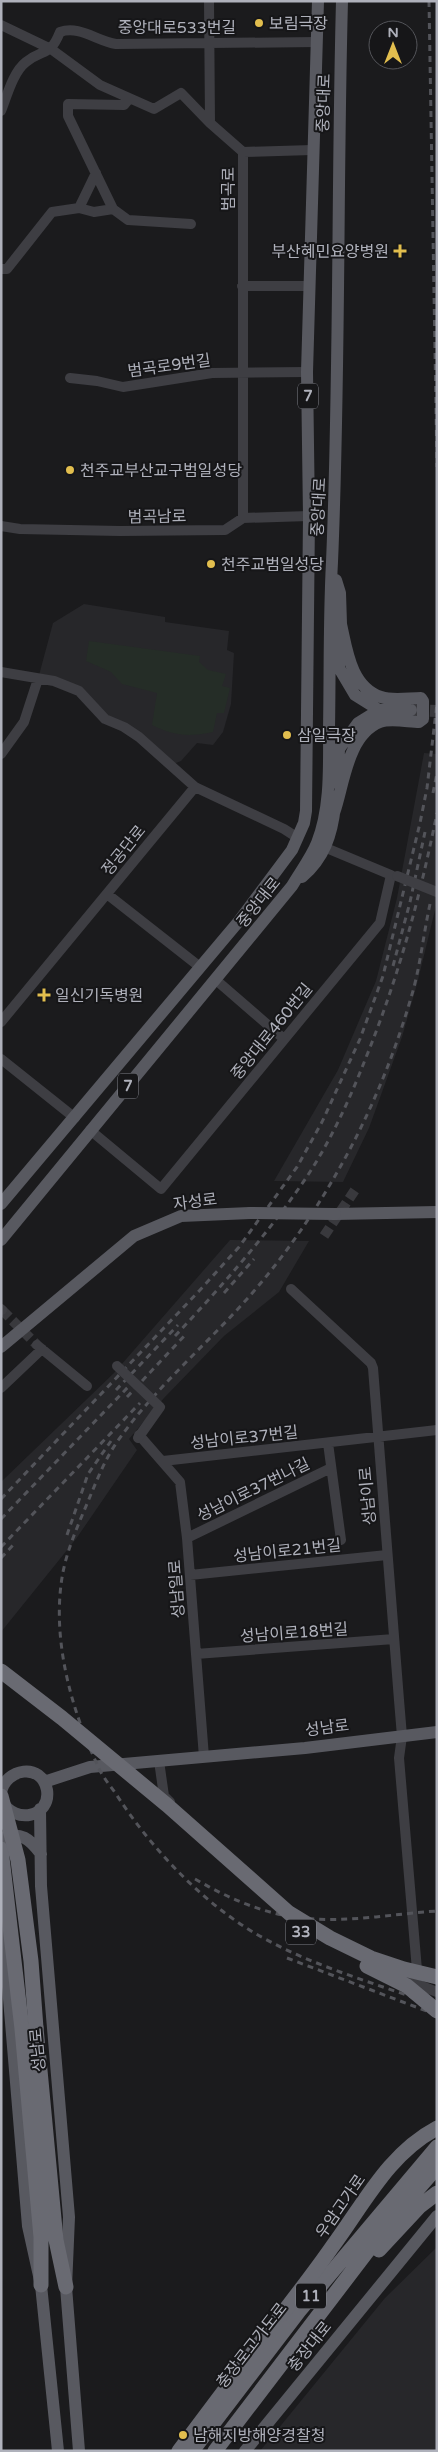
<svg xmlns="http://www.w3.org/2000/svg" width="438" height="2452" font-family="'Varela Round','Noto Sans KR',sans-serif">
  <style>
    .built { fill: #27272a }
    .green { fill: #252d27 }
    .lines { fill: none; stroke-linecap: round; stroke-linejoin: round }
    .minor-tunnel { stroke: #39393d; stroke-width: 10; stroke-dasharray: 10 5; stroke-linecap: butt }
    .major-tunnel { stroke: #39393d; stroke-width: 12; stroke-dasharray: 12 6; stroke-linecap: butt }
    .minor { stroke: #3e3e43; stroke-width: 10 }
    .major { stroke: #585960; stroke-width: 12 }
    .highway { stroke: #696a72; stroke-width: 15 }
    .rail { stroke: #53545a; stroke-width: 3; stroke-dasharray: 6 5; stroke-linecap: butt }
    .minor-bridge { stroke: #3e3e43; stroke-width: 10 }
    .major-bridge { stroke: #585960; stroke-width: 12 }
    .highway-bridge { stroke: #696a72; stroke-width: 15 }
    .poi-dot { fill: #e2be4e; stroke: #161618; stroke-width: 2 }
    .labels { text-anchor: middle; stroke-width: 4; stroke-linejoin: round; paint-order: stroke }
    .shield { fill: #161618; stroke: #81828a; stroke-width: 1 }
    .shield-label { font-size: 15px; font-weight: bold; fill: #afb1bb }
    .poi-label { font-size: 16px; fill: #afb1bb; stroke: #161618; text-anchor: start }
    .street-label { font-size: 16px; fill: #afb1bb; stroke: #161618 }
  </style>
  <rect width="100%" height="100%" fill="#1b1b1d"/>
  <!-- built -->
  <path class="built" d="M84,604L165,617V622L229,631L227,650L234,653L231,704L223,732L213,745L197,743L181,761L171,765L105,719L79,691L38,679L53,623Z
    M424,753L437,754V902L417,984L402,1037L369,1128L343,1182L274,1181L338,1070L376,981L397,898Z
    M230,1240L309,1241L279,1292L224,1336L164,1398L129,1439L137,1450L76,1539L1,1632V1482L114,1373Z
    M437,2247V2451H260L385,2298Z"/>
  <!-- green -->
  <path class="green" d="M89,641L200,656L199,662L208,670L226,674L222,686L230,688L224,713H217L213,732C189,737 174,736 152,725L157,693L122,684L111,672L86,661Z"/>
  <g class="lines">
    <!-- minor-tunnel -->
    <path class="minor-tunnel" d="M324,1236L357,1187
      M2,1310L37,1345"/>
    <!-- major-tunnel -->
    <path class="major-tunnel" d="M412,710L437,711"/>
    <!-- minor -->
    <path class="minor" d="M209,1L210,123
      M1,25L51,49L100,85L154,109L181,93L210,123L243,152V518
      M129,99L124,105L68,104V116L113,209L128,220L191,224
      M1,111C7,96 13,72 26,62C44,48 50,57 60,32C79,25 97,41 116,44L317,42
      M243,152L312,150
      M79,208L96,173
      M1,269H7L52,212L79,208L94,212L113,209
      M242,286H310
      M70,378L97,381L123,387L212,373L307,372
      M1,526L20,529L120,531L225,530L243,518L309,516
      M1,672L54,681L79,691L105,719L124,727L139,737L195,787L284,829L298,838
      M1,754L24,722L38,679
      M107,894L200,967
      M216,980L284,1039
      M1,1022L195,787
      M1,1059L75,1118
      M90,1130L161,1189L380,923L391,875L319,845
      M291,1289L371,1363L373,1368L399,1700L402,1736L399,1758L417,1970
      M1,1309L2,1310
      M37,1345L87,1386
      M1,1388L42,1349
      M139,1435L180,1482L187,1538L204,1757
      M328,1443L341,1540
      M163,1461L437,1430
      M187,1538L331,1468
      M190,1575L387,1555
      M196,1654L394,1639
      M159,1761L164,1796L170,1802
      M404,1979L437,1992"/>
    <!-- major -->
    <path class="major" d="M336,580L340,593L341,624L339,668L355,695L379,710
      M379,710H411
      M338,784L339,749L358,723L379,710
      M334,813C344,785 347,735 380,722C390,718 409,722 419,722L423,719V701L421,698C409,698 392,701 381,697C351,687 347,651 341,624
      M302,877C324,858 332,835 335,806
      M1,1204L239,921L292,850L304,823L306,811L309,516L307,372L318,1
      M335,1214L437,1212
      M1,1240L292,886C300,872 311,858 317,843C331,808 329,766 329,728C330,673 329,617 332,562C340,375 337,188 342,1
      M1,1347L134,1236L181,1216L250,1213
      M44,1782L90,1767L305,1748L437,1732
      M1,1793C5,1768 42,1762 47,1790C51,1817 15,1825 2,1801
      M40,1809L41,1886L69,2217L66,2287L79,2451
      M1,1838C21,1831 30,1839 41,1854
      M2,1915L28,2226L41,2285L58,2451
      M245,2451L437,2216"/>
    <!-- highway -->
    <path class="highway" d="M1,1849L22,2029L41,2237V2285
      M36,2028L56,2240L66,2287
      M379,2250L420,2206L437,2193
      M179,2451L282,2314
      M192,2451L299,2311L437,2147
      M215,2451L395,2215L437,2167"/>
    <!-- rail -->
    <path class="rail" d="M429,1L437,467
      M433,793L437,773
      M430,904C423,936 420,970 410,1001C392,1062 367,1121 335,1176C312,1216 285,1255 254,1291C210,1342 156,1386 117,1442C105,1459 97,1480 89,1499C79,1523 68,1547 63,1572C51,1635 70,1707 97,1764C101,1775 109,1784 116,1794C149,1845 196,1896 248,1929C306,1965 373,1982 437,2006
      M393,966L410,902L425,832
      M224,1293L254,1259
      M175,1336C222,1286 267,1235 306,1178C330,1142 349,1101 365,1060C399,976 419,901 437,813
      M116,1390L178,1325
      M127,1397L187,1333
      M1,1499L200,1290L239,1247L297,1167L322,1122L360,1039L383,976L420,823L427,788L437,703
      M1,1519L130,1385
      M67,1535L88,1474L111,1441
      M1,1547L140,1403
      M1,1558L15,1543
      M195,1879C228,1898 263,1914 302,1918C346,1923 393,1914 437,1911
      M287,1958L437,2015"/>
    <!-- minor-bridge -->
    <path class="minor-bridge" d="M397,876L437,892
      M117,1366L160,1407L138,1438"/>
    <!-- major-bridge -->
    <path class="major-bridge" d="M250,1213L335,1214"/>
    <!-- highway-bridge -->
    <path class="highway-bridge" d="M1,1671L62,1718L167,1805L289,1913L330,1938L371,1958L404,1969L437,1977
      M1,1796L18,1860L31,1961L36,2028
      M367,1966L407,1986L437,2011
      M282,2314C299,2292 316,2270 332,2247C364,2204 388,2154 437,2128"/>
  </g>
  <!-- markers -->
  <g class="poi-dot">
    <circle cx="259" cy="23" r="5"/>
    <path d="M397.5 243.5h5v5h5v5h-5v5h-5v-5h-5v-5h5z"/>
    <circle cx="70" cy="470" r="5"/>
    <circle cx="211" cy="564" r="5"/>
    <circle cx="287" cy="735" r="5"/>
    <path d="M41.5 987.5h5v5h5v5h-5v5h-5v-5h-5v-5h5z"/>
    <circle cx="183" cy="2435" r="5"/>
  </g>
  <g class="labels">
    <!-- shield labels -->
    <g class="shield">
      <rect x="298" y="383.5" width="20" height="25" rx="4"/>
      <rect x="118" y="1073.5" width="20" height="25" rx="4"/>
      <rect x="286" y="1919.5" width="30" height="25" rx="4"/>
      <rect x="296" y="2283.5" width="30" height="25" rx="4"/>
    </g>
    <g class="shield-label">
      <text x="308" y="401">7</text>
      <text x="128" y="1091">7</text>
      <text x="301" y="1937">33</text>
      <text x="311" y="2301">11</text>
    </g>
    <!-- poi labels -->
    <g class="poi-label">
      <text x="269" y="29">보림극장</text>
      <text x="389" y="257" text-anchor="end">부산혜민요양병원</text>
      <text x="80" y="476">천주교부산교구범일성당</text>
      <text x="221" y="570">천주교범일성당</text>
      <text x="297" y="741">삼일극장</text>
      <text x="55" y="1001">일신기독병원</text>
      <text x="193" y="2441">남해지방해양경찰청</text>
    </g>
    <!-- street labels -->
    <g class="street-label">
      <text x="177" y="33">중앙대로533번길</text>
      <text transform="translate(323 103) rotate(-88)" y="6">중앙대로</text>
      <text transform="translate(228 189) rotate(-90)" y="6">범곡로</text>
      <text transform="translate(169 365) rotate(-8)" y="6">범곡로9번길</text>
      <text transform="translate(318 507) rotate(-87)" y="6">중앙대로</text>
      <text transform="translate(157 516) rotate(-1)" y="6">범곡남로</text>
      <text transform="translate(123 850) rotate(-51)" y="6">정공단로</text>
      <text transform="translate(258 902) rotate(-51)" y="6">중앙대로</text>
      <text transform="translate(271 1031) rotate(-51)" y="6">중앙대로460번길</text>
      <text transform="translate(195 1201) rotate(-7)" y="6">자성로</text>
      <text transform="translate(244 1437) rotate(-6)" y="6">성남이로37번길</text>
      <text transform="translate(253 1489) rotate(-26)" y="6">성남이로37번나길</text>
      <text transform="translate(367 1496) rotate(-95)" y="6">성남이로</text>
      <text transform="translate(287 1550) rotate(-6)" y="6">성남이로21번길</text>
      <text transform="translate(176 1589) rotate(-94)" y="6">성남일로</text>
      <text transform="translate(294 1632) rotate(-4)" y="6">성남이로18번길</text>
      <text transform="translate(327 1727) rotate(-7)" y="6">성남로</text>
      <text transform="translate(37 2050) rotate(-95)" y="6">성남로</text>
      <text transform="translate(340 2206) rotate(-55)" y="6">우암고가로</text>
      <text transform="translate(251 2345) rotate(-52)" y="6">충장로고가도로</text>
      <text transform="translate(309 2346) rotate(-51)" y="6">충장대로</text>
    </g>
  </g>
  <!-- border -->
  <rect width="438" height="2452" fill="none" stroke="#afb1bb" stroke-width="5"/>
  <!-- north arrow -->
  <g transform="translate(393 45)"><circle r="24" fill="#161618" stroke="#535459"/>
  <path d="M0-4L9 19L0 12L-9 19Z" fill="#e2be4e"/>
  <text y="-8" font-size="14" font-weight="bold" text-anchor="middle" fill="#afb1bb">N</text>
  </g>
</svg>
